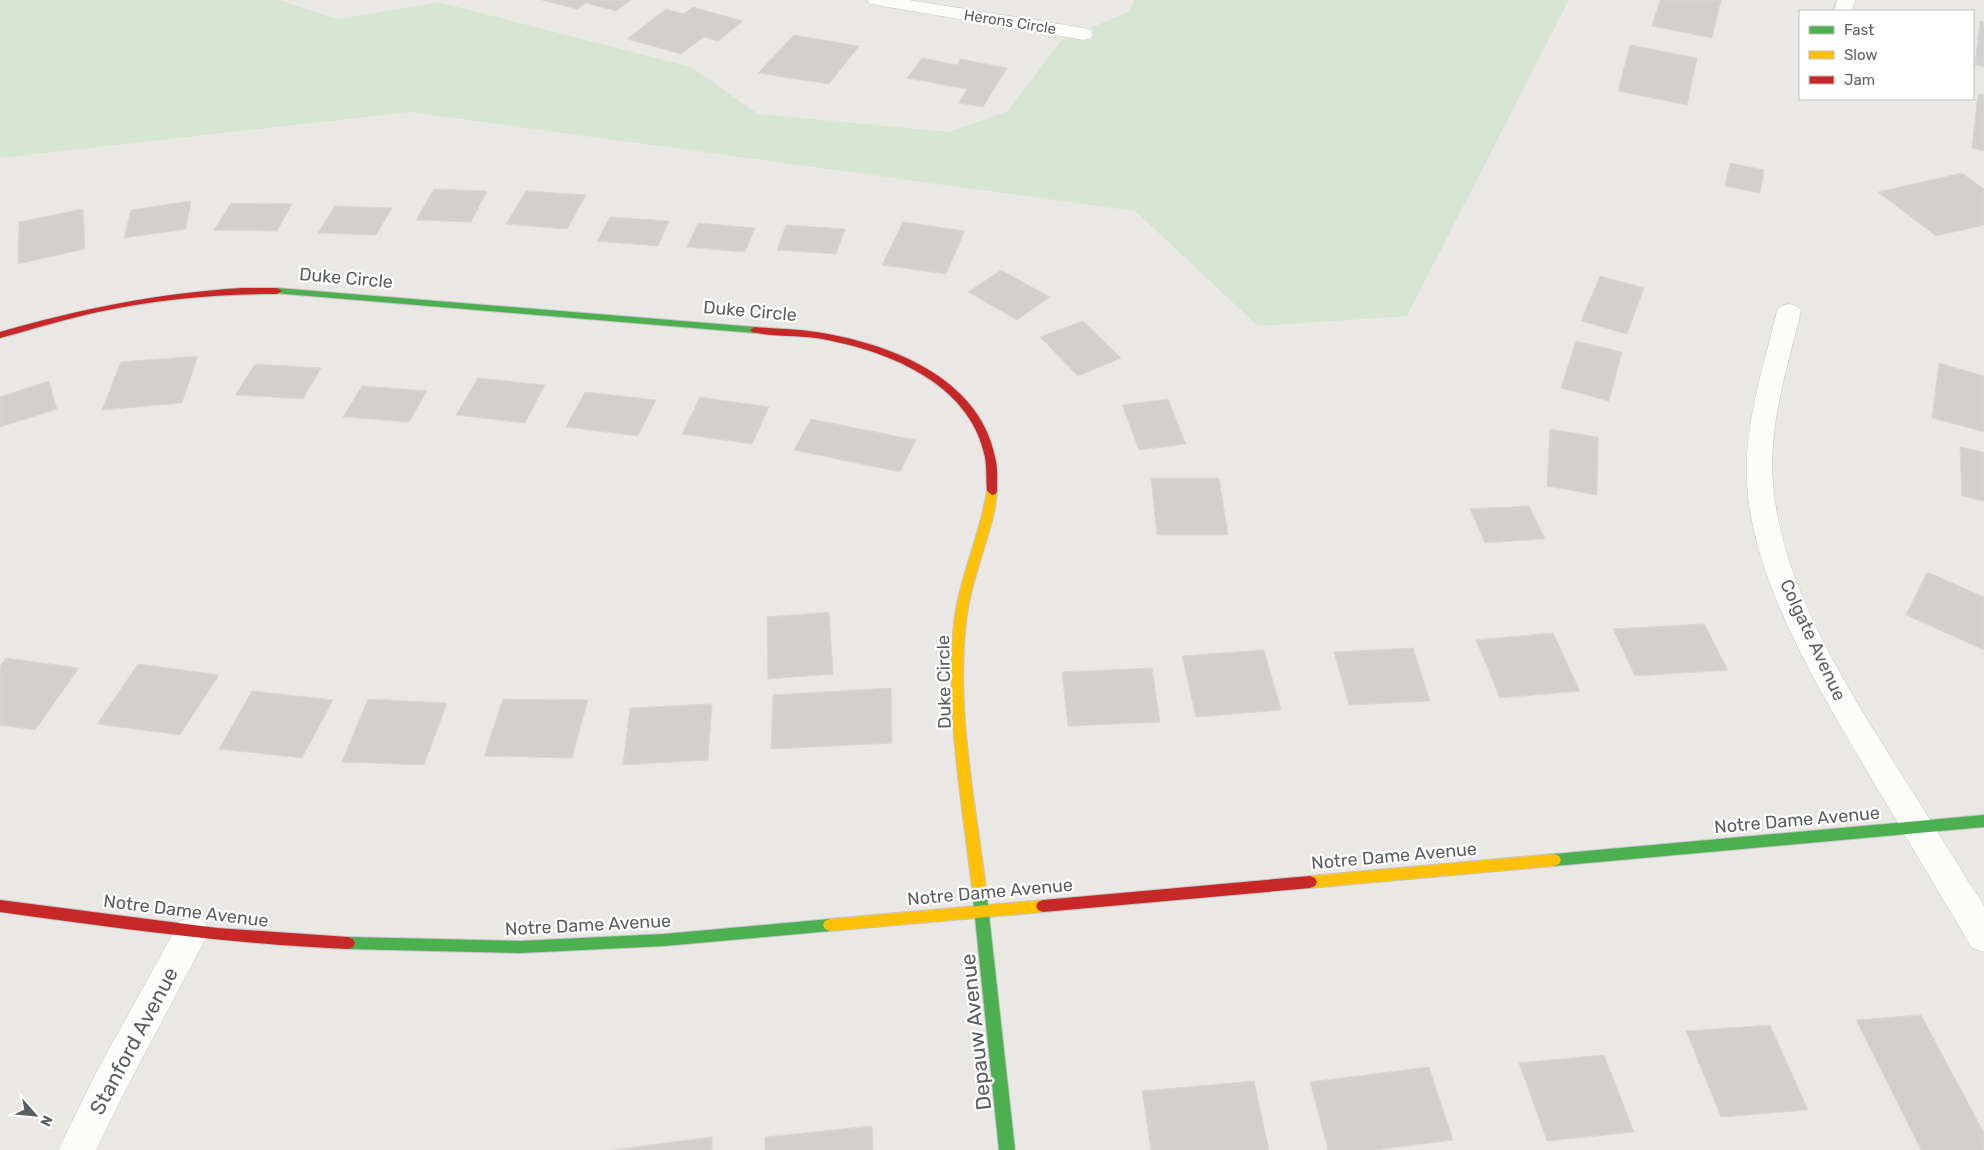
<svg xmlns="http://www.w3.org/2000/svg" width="1984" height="1150" font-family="Rubik,sans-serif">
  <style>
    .green { fill: #d6e5d1 }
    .building { fill: #d2d0ce; stroke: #dad7d4 }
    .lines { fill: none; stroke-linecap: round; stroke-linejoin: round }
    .street-casing { stroke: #c6c5c6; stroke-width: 1 }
    .fast-casing { stroke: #c5c5c6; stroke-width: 2 }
    .slow-casing { stroke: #c5c5c6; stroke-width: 2 }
    .jam-casing { stroke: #c5c5c6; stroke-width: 2 }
    .street { fill: #fcfcfb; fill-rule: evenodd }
    .fast { fill: #4caf50; fill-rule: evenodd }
    .slow { fill: #ffc107; fill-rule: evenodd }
    .jam { fill: #c62828; fill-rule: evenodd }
    .labels { text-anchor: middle; stroke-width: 4.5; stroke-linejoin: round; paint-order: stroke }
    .far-street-label { font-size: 15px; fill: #5b5f62; stroke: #fff }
    .street-label { font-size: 18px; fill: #5b5f62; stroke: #fff }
    .near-street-label { font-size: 21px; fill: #5b5f62; stroke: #fff }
  </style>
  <rect width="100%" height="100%" fill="#eae8e5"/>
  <!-- green -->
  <path class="green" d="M0,0H278L337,19L438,2L691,67L758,114L949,132L1008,111L1061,41L1130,11L1134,0H1569L1407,316L1258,326L1135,211L410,112L0,158Z"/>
  <!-- building -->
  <path class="building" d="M542,0H631L616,11L586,3L577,9Z
    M1660,0H1721L1712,38L1652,26Z
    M693,7L743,21L718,41L704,37L681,54L627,39L666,9L683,14Z
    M1980,21L1984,22V67L1975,65Z
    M794,35L859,46L829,84L758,73Z
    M1630,45L1697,58L1687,105L1618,91Z
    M922,58L957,65L960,59L1007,68L983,107L959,103L967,89L907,78Z
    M1978,94L1984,95V151L1972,148Z
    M1730,163L1764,170L1760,193L1725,186Z
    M1962,173L1984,189V225L1936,236L1878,192Z
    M434,189L487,191L471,222L416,220Z
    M526,191L586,195L567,229L506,224Z
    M191,201L186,229L124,238L131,210Z
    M231,203L292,204L277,231L214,230Z
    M335,206L392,208L376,235L318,233Z
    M83,209L85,249L18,264L19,222Z
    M610,217L669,221L658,246L597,241Z
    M903,222L965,231L946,274L882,265Z
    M698,223L755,228L745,252L687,247Z
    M786,225L845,229L836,254L777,250Z
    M1001,270L1050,297L1017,320L968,292Z
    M1600,276L1644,288L1627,334L1581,321Z
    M1083,321L1121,358L1078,376L1040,337Z
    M1576,341L1622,352L1609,401L1561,388Z
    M198,356L182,403L102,410L121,362Z
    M1939,363L1984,376V432L1932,418Z
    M255,364L321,368L303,399L235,395Z
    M478,378L545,385L525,423L456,415Z
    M49,381L57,409L0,427V397Z
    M362,386L427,391L409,422L343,417Z
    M585,392L656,400L638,436L566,427Z
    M700,397L769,407L752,444L682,434Z
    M1168,399L1186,444L1139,450L1122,405Z
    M811,419L916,440L900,472L794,450Z
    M1550,429L1598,437L1597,495L1547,486Z
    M1960,447L1984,452V501L1962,496Z
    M1151,478H1219L1228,535H1157Z
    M1529,506L1545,539L1485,543L1470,509Z
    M1927,572L1984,597V650L1906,615Z
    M829,612L833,674L768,679L767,617Z
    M1704,624L1728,670L1635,676L1613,629Z
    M1553,633L1580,691L1500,698L1476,640Z
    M1413,648L1430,701L1349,705L1334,652Z
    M1264,650L1281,710L1196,717L1182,656Z
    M6,658L79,668L35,730L0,725V666Z
    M138,664L219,675L180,735L97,724Z
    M1152,668L1160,722L1068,726L1062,672Z
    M891,688L892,743L771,749L773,695Z
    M252,691L333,700L302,758L219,749Z
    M368,699L447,703L424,765L342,762Z
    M503,699L588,700L572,758L484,756Z
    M712,704L708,760L623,765L630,708Z
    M1921,1015L1984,1133V1150H1921L1856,1020Z
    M1770,1025L1808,1110L1721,1117L1686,1031Z
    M1604,1055L1634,1132L1547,1141L1519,1063Z
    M1429,1067L1453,1140L1375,1150H1328L1310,1082Z
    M1254,1081L1269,1150H1151L1142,1091Z
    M872,1126L873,1150H765V1137Z
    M712,1137V1150H612Z"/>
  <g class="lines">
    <!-- street casing -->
    <g class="street-casing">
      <path id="street" d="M867,0H909L1084,28L1091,30L1093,34L1091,38L1084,40L876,5L870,4Z
        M1837,0H1855L1852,11H1834Z
        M1789,304L1797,306L1801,311C1788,366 1768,425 1773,483C1782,597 1861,708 1920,804C1935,828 1951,853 1966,878C1971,887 1981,897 1984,907C1984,917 1984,940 1984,952L1972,948C1936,887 1900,827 1864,766C1816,684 1752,579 1747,482C1744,424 1764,366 1777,311L1781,306Z
        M192,917L204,921L209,932L124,1093L96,1150H58L98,1069L180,921Z"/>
    </g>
    <!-- fast casing -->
    <g class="fast-casing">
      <path id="fast" d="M277,288L755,327L760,330L755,333L274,293V289Z
        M1984,815V827L1554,866L1549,864L1547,860L1549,856L1554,854Z
        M979,882L984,884L986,888L1015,1150H999L972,888L974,884Z
        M830,919L835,921L837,925L835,929L830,931L664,946L520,953L348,949L343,947L341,943L343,939L348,937L520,941L664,934Z"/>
    </g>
    <!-- slow casing -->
    <g class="slow-casing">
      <path id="slow" d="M992,487L997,491L995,508C987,546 970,583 966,622C956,710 975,801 986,888L984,892L979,894L974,892L972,888C962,801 945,712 954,623C959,578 980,536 987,491Z
        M1554,854L1559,856L1561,860L1559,864L1554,866L1310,888L1305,886L1303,882L1305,878L1310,876Z
        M1043,900L1048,902L1050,906L1048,910L1043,912L830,931L825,929L823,925L825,921L830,919Z"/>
    </g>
    <!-- jam casing -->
    <g class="jam-casing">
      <path id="jam" d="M242,288H277L282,291L277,294C218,294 161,299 103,311C68,318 34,329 0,338V332C80,309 159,293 242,288Z
        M755,327C775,329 796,329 816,332C887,343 979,376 995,457C998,468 997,480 997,491L996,494L992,495L987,491C986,480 987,467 985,457C970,381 883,349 816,338C795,335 772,337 752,332L750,330Z
        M1310,876L1315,878L1317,882L1315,886L1310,888L1043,912L1038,910L1036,906L1038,902L1043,900Z
        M0,900L217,928L348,937L353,939L355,943L353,947L348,949C231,944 116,928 0,912Z"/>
    </g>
    <!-- street -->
    <use href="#street" class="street"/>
    <!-- fast -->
    <use href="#fast" class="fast"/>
    <!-- slow -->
    <use href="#slow" class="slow"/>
    <!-- jam -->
    <use href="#jam" class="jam"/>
  </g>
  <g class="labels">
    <!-- far-street labels -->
    <g class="far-street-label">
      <text transform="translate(1010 22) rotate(9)" y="5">Herons Circle</text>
    </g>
    <!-- street labels -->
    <g class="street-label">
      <text transform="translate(346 278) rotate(5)" y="6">Duke Circle</text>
      <text transform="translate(750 311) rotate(5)" y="6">Duke Circle</text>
      <text transform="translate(1813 640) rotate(65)" y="6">Colgate Avenue</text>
      <text transform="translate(944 682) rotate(-91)" y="6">Duke Circle</text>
      <text transform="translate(1797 820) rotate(-5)" y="6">Notre Dame Avenue</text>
      <text transform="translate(1394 856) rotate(-5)" y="6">Notre Dame Avenue</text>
      <text transform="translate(990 892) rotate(-5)" y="6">Notre Dame Avenue</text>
      <text transform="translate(186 911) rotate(7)" y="6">Notre Dame Avenue</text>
      <text transform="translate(588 925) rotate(-3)" y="6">Notre Dame Avenue</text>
    </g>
    <!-- near-street labels -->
    <g class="near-street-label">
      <text transform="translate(976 1032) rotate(-96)" y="7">Depauw Avenue</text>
      <text transform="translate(134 1041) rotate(-62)" y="7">Stanford Avenue</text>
    </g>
  </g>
  <!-- legend -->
  <rect x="1799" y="10" width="175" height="90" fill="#ffffff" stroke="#bdbfc0"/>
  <rect x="1809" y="26" width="25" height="8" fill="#4caf50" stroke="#bdbfc0"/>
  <text x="1844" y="35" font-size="15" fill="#5b5f62">Fast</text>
  <rect x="1809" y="51" width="25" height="8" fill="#ffc107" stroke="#bdbfc0"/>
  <text x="1844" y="60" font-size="15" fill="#5b5f62">Slow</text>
  <rect x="1809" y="76" width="25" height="8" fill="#c62828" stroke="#bdbfc0"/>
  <text x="1844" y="85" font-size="15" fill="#5b5f62">Jam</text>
  <!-- north arrow -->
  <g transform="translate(35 1115) rotate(117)" stroke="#ffffff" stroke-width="4" paint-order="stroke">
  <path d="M0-4L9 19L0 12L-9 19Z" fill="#5b5f62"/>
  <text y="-8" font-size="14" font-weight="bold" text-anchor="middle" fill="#5b5f62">N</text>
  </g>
</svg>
